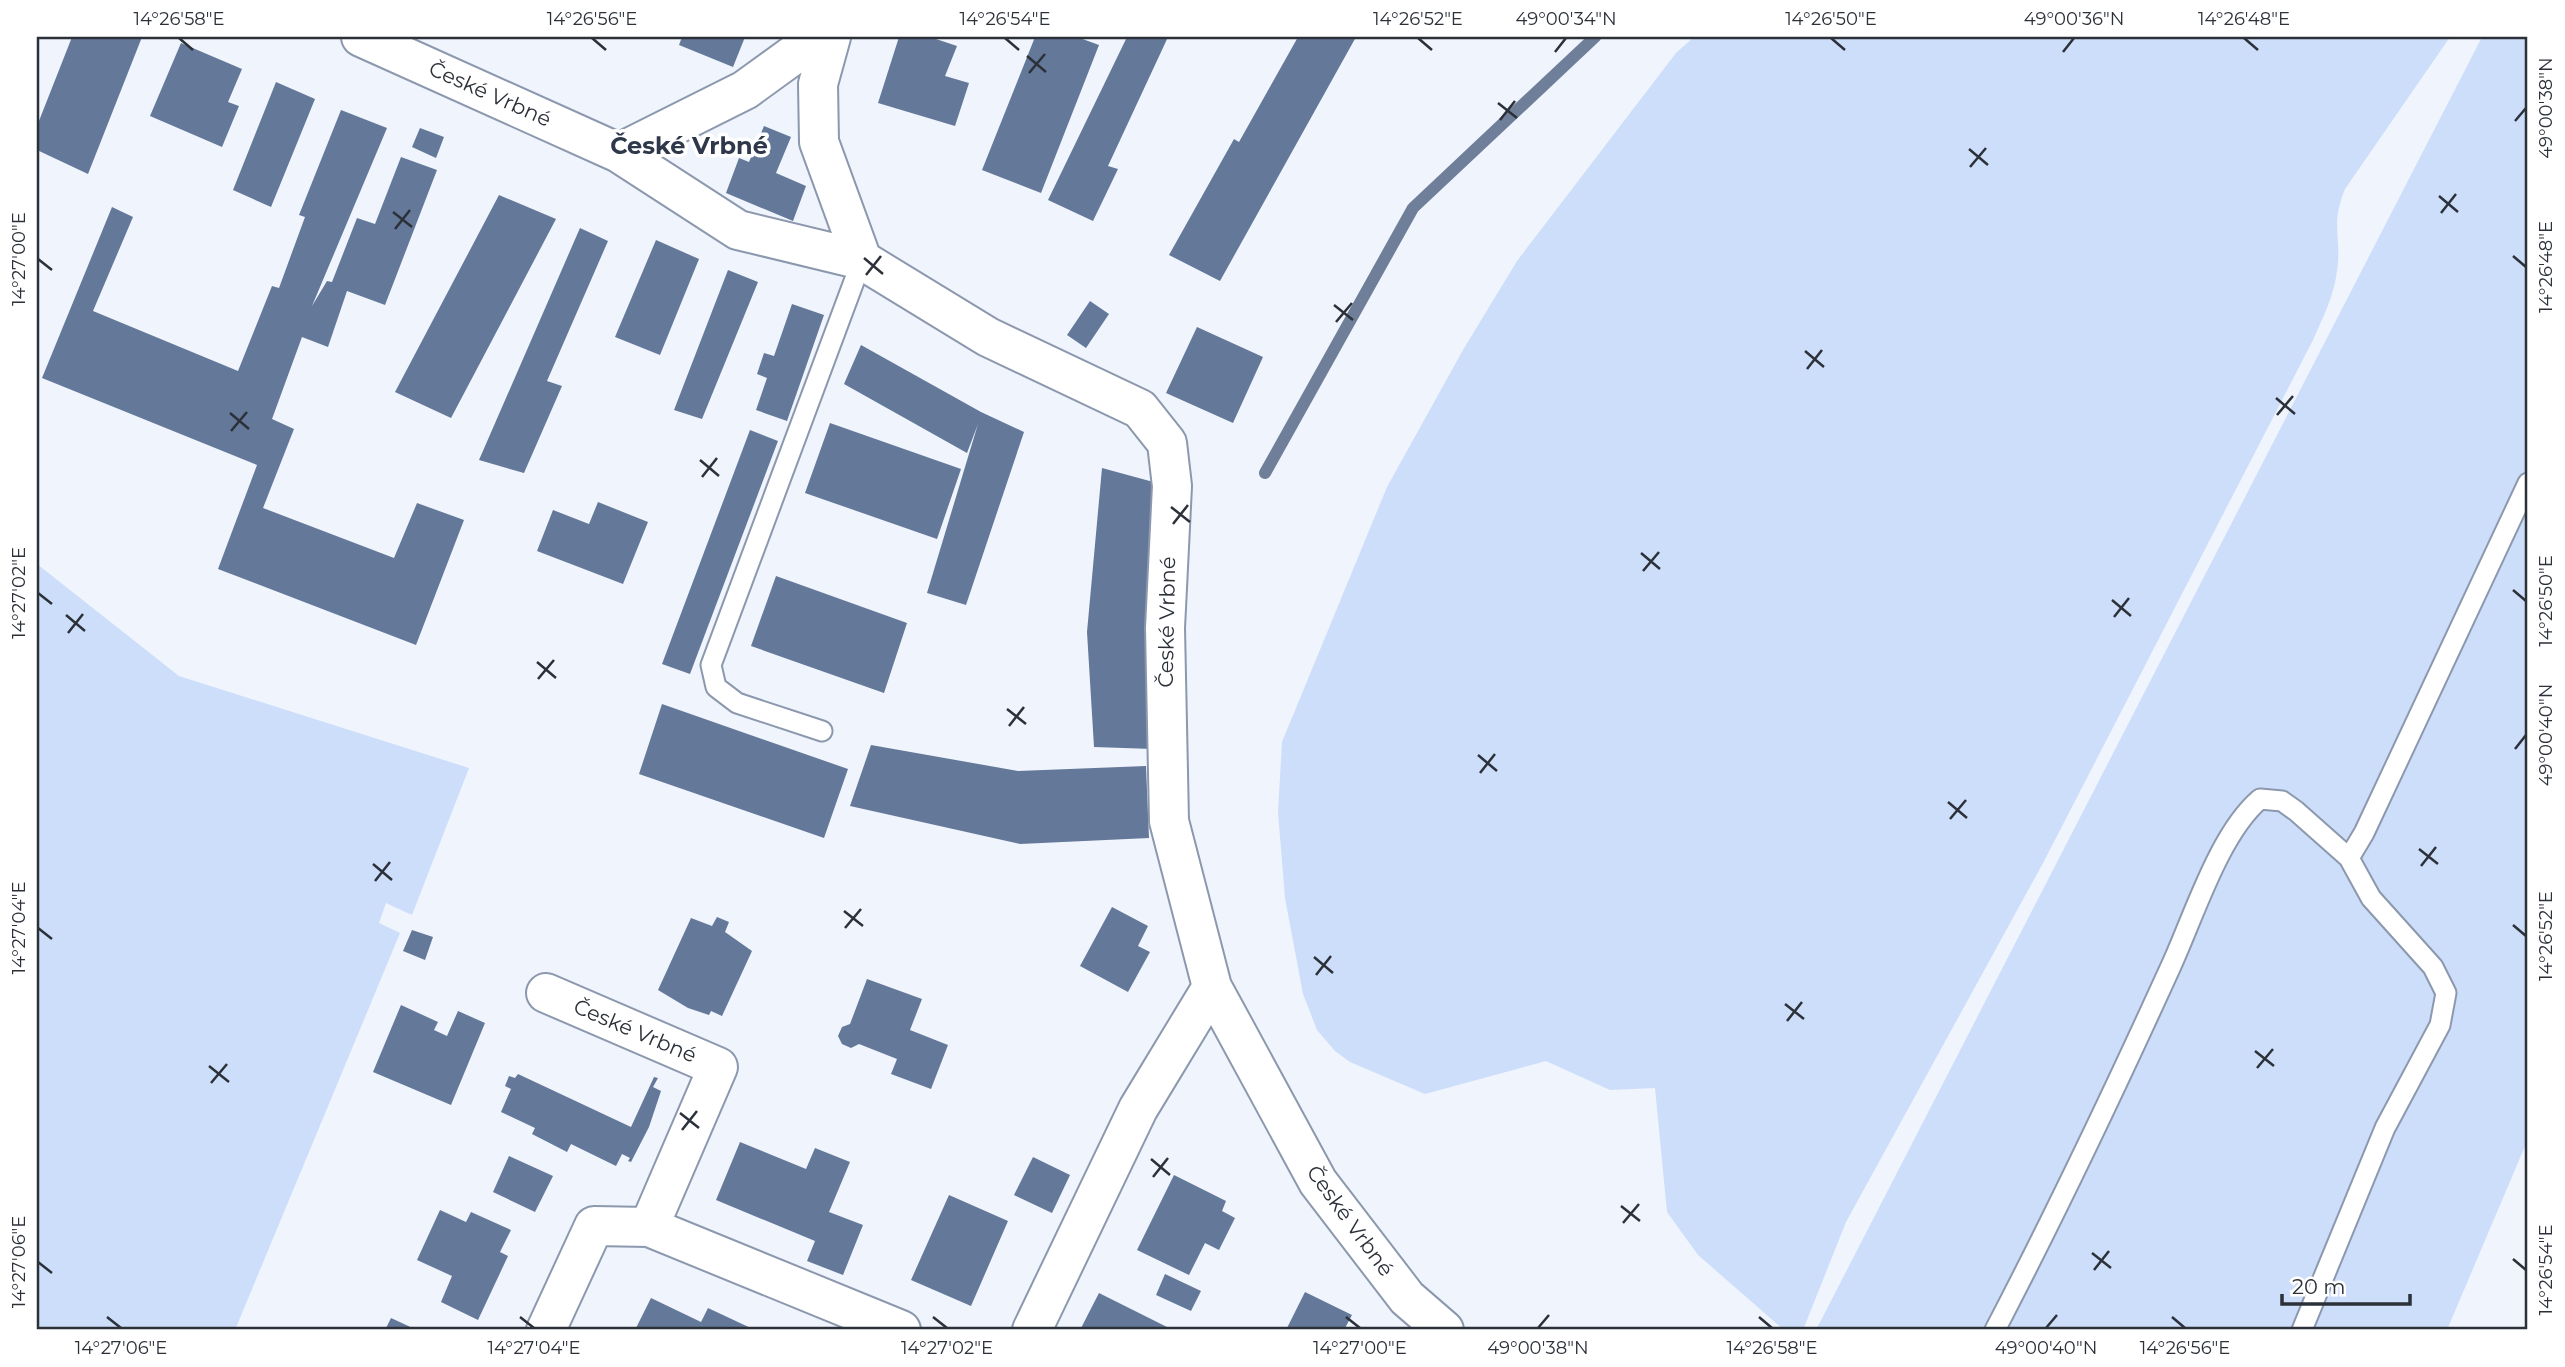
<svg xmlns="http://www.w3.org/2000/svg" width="2565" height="1367" font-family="Montserrat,sans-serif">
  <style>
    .green { fill: #cddefa }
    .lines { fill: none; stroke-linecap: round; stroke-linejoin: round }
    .stream { stroke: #6f7f9a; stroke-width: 12 }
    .building { fill: #647899 }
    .lane-casing { stroke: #8c98ad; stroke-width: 23 }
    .street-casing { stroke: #8c98ad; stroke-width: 42 }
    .lane { stroke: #fff; stroke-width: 19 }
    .street { stroke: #fff; stroke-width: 38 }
    .ticks { fill: none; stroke: #2c3139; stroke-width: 2.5 }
    .labels { text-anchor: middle; stroke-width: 7; stroke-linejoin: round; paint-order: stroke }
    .street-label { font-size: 21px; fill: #2c3139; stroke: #fff }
    .quarter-label { font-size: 24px; font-weight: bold; fill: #2e384a; stroke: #fff }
    .neatline { fill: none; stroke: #2c3139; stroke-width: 2.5 }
    .ticks-label { font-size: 18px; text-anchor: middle; fill: #2c3139 }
  </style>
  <rect width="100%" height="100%" fill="#eff4fd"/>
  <!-- green -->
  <path class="green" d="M1694,37H2450L2345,189C2330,225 2342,238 2337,271C2334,296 2323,317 2313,340L2042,865L1846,1222L1803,1330H1784L1698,1255L1667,1212L1655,1088L1610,1090L1546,1061L1425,1094L1350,1062L1335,1051L1317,1030L1303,994L1285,898L1278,812L1282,742L1387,487L1463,350L1517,261L1676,53Z
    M2482,37H2528V1139L2447,1330H1816Z
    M37,564L179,676L469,768L412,915L386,903L379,923L400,933L235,1330H37Z"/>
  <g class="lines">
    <!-- stream -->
    <path class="stream" d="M1265,473L1413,208L1595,37"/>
  </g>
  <!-- building -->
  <path class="building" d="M72,37H142L88,174L37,150V126Z
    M682,37H745L733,67L679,45Z
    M899,37H930L957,46L945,76L969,83L955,126L878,103Z
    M1035,37H1077L1099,45L1041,193L982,170Z
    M1127,37H1168L1108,166L1118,169L1093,221L1048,200Z
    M1298,37H1356L1220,281L1169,255L1234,139L1239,142Z
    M181,43L242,69L228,102L239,106L222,147L150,116Z
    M276,82L315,99L271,207L233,190Z
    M341,110L387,128L312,306L327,281L332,282L357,218L375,224L401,157L437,170L385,305L347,291L328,347L302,337L272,419L294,429L263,508L394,558L417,503L464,520L416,645L218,569L257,465L42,378L112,207L133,217L93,311L238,371L272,286L279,288L305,217L299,215Z
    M764,126L791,137L776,173L806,186L793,221L726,193L739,158L749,162Z
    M420,128L444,137L436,158L412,147Z
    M499,195L556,219L451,418L395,392Z
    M580,228L608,241L547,381L562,386L524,473L479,460Z
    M656,240L699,259L660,355L615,337Z
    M728,270L758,282L702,419L674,410Z
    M1090,301L1109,314L1086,348L1067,335Z
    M792,304L824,315L787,421L756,410L767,378L757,374L764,353L774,356Z
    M1197,327L1263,357L1233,423L1166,393Z
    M861,345L981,412L1024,432L966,605L927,593L978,424L967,453L844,384Z
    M830,423L961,469L937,539L805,493Z
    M750,430L778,441L690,674L662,664Z
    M1102,468L1157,483L1146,633L1153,749L1094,747L1087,632Z
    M598,502L648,522L623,584L537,551L553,510L589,524Z
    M776,576L907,623L884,693L751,646Z
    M662,704L848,769L824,838L639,774Z
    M871,745L1018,771L1146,766L1149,838L1020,844L850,806Z
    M1112,907L1148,926L1138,946L1150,952L1128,992L1080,966Z
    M717,917L729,922L725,932L752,951L722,1016L711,1011L709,1015L688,1008L658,990L691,918L712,926Z
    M412,930L433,937L425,960L403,951Z
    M867,979L922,999L910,1030L948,1045L931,1089L891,1074L897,1059L859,1044L851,1048L842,1044L838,1036L842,1027L850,1024Z
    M401,1005L438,1022L434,1030L447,1036L458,1011L485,1023L451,1105L373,1072Z
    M518,1074L631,1127L654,1077L658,1078L653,1087L661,1091L649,1127L631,1162L628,1161L630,1158L622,1154L616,1166L571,1144L567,1152L532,1134L535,1128L501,1112L511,1089L505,1086L509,1076L515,1078Z
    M740,1142L806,1169L815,1148L850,1162L829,1212L863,1225L843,1275L807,1261L815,1241L716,1200Z
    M509,1156L553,1176L535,1212L493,1192Z
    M1033,1157L1070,1175L1052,1213L1014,1195Z
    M1174,1175L1226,1201L1222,1211L1235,1218L1219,1250L1205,1243L1189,1275L1137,1250Z
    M949,1195L1008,1221L971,1306L911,1280Z
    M440,1210L466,1222L471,1212L511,1230L500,1252L508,1256L478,1320L441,1302L452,1276L417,1260Z
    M1165,1274L1201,1291L1191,1311L1156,1295Z
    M1305,1292L1352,1315L1344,1330H1286Z
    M1099,1293L1173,1330H1080Z
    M651,1298L701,1322L708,1308L755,1330H635Z
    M391,1318L417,1330H385Z"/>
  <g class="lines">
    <!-- lane casing -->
    <g class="lane-casing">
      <path id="lane" d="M822,731L737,703L716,687L711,665L862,260
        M1995,1330C2057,1211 2115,1089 2171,966C2194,916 2219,834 2260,799L2282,801L2296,811L2349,858L2364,833L2528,483
        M2302,1330L2385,1128L2440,1025L2446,993L2433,967L2371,898L2349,858"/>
    </g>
    <!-- street casing -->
    <g class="street-casing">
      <path id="street" d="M361,37L619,153L738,230L862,260
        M831,37L818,84L819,142L862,260L988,337L1140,409L1167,443L1172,486L1165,628L1169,821L1212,987L1318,1182L1407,1298L1444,1330
        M619,153L745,90L818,37
        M546,993L718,1067L649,1227
        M546,1330L594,1226L649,1227L901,1330
        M1032,1330L1138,1109L1212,987"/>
    </g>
    <!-- lane -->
    <use href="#lane" class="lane"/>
    <!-- street -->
    <use href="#street" class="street"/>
  </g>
  <!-- ticks -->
  <path class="ticks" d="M179,38L193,50M592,38L606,50M1005,38L1019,50M1418,38L1432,50M1831,38L1845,50M2244,38L2258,50M1555,52L1566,38M2063,52L2074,38M1027,56L1046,72M1029,73L1045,54M1498,103L1517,118M1500,120L1515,101M2515,121L2526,108M1969,149L1988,165M1970,167L1986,148M2439,196L2458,212M393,212L412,227M2441,213L2456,194M395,229L410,210M2513,256L2526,267M864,258L883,274M38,259L52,270M866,275L881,256M1334,305L1353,320M1336,322L1352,303M1805,351L1824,367M1807,369L1822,350M2276,398L2295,414M230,413L249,429M2277,415L2293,396M231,431L247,412M700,460L719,476M702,477L717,458M1171,507L1190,522M1173,524L1188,505M1641,553L1660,569M1643,571L1659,552M2513,590L2526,601M38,593L52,604M2112,600L2131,616M66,615L85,631M2114,617L2129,598M68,633L83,614M537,662L556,678M538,679L554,660M1007,709L1026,724M1009,726L1024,707M2515,749L2526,735M1478,755L1497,771M1480,773L1495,754M1948,802L1967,818M1950,819L1966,800M2419,849L2438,864M373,864L392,880M2421,866L2436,847M375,881L390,862M844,911L863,926M2513,925L2526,936M38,928L52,939M845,928L861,909M1314,957L1333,973M1316,975L1331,956M1785,1004L1804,1019M1787,1021L1802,1002M2255,1051L2274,1066M209,1066L229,1082M2257,1068L2273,1049M211,1083L227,1064M680,1113L699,1128M682,1130L697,1111M1151,1159L1170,1175M1153,1177L1168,1158M1621,1206L1640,1221M1623,1223L1639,1204M2092,1253L2111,1268M2513,1259L2526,1270M38,1262L52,1273M2094,1270L2109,1251M107,1317L121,1328M520,1317L534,1328M933,1317L947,1328M1346,1317L1360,1328M1759,1317L1772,1328M2172,1317L2185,1328M1538,1328L1549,1315M2046,1328L2057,1315"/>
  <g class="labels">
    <!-- street labels -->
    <g class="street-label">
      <text transform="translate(490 94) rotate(24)" y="7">České Vrbné</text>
      <text transform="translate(1167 622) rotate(-89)" y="7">České Vrbné</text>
      <text transform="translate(635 1031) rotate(23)" y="7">České Vrbné</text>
      <text transform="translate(1350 1221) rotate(54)" y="7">České Vrbné</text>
    </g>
    <!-- quarter labels -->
    <g class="quarter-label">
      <text x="689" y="154">České Vrbné</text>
    </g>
  </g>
  <!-- border -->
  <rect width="2565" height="1367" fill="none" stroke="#ffffff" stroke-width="77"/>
  <!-- scale -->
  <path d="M2282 1294v10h128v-10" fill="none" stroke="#2c3139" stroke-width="3.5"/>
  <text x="2292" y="1294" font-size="21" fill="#2c3139" stroke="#ffffff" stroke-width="5" paint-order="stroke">20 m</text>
  <rect x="38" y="38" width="2488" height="1290" class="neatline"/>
  <g class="ticks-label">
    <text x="179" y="25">14°26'58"E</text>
    <text x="592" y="25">14°26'56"E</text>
    <text x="1005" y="25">14°26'54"E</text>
    <text x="1418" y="25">14°26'52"E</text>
    <text x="1566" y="25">49°00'34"N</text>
    <text x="1831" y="25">14°26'50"E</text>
    <text x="2074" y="25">49°00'36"N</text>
    <text x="2244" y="25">14°26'48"E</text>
    <text transform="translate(2546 108) rotate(-90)" y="6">49°00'38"N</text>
    <text transform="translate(19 259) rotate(-90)" y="6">14°27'00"E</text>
    <text transform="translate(2546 267) rotate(-90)" y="6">14°26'48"E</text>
    <text transform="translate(19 593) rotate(-90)" y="6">14°27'02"E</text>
    <text transform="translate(2546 601) rotate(-90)" y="6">14°26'50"E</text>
    <text transform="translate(2546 735) rotate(-90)" y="6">49°00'40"N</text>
    <text transform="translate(19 928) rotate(-90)" y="6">14°27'04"E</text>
    <text transform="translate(2546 936) rotate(-90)" y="6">14°26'52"E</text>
    <text transform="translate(19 1262) rotate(-90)" y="6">14°27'06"E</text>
    <text transform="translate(2546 1270) rotate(-90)" y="6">14°26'54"E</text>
    <text x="121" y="1354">14°27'06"E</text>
    <text x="534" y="1354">14°27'04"E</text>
    <text x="947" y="1354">14°27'02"E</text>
    <text x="1360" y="1354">14°27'00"E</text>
    <text x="1538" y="1354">49°00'38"N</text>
    <text x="1772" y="1354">14°26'58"E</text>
    <text x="2046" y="1354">49°00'40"N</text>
    <text x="2185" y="1354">14°26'56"E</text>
  </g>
</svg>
